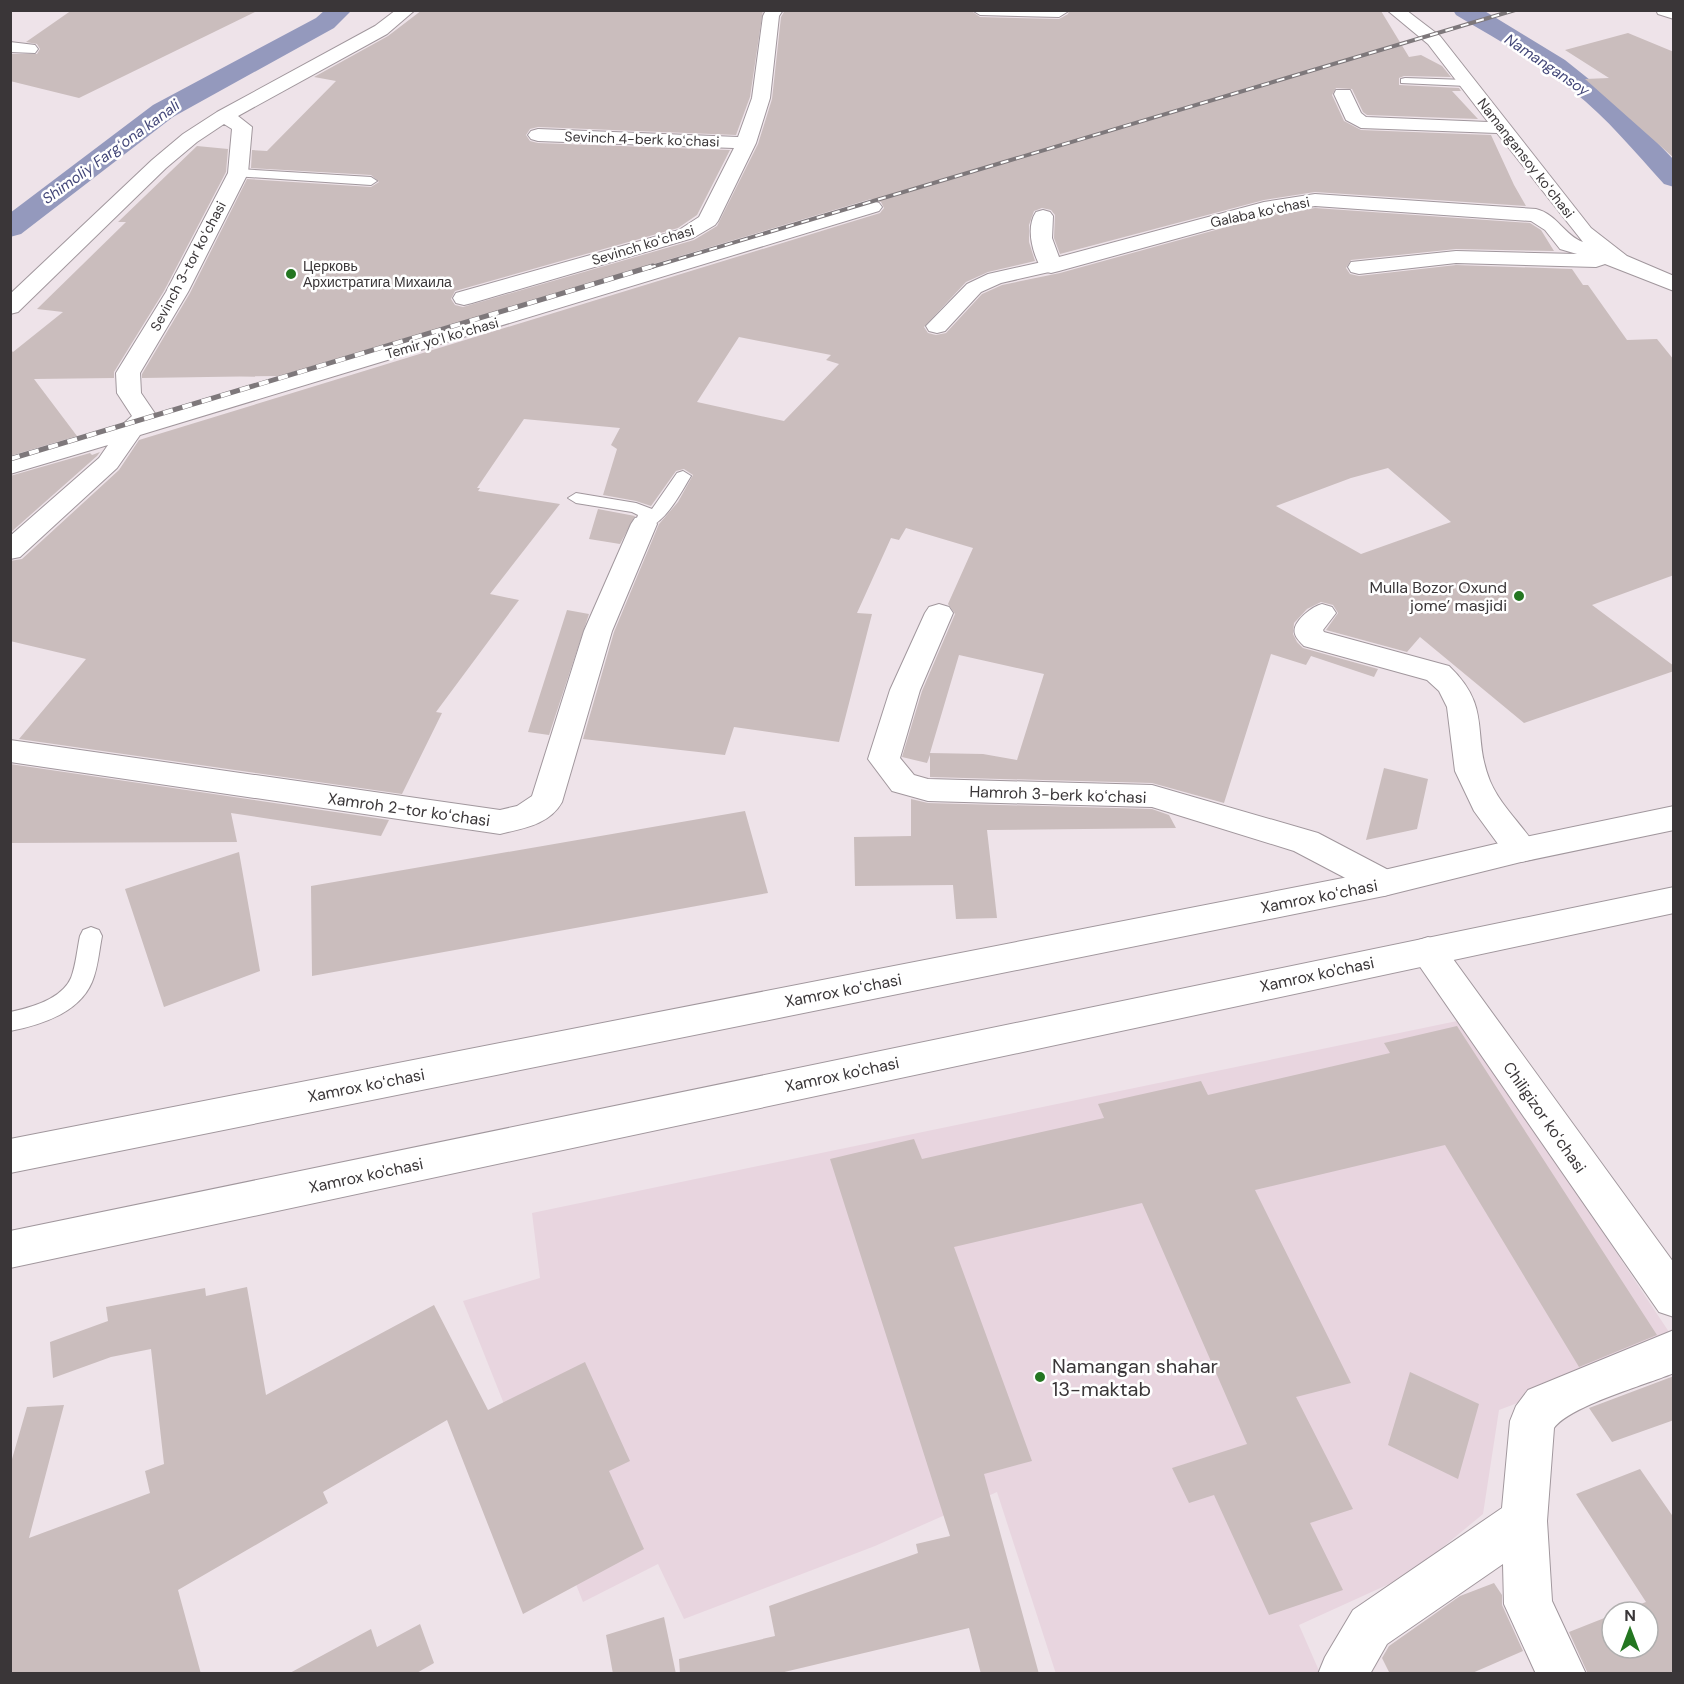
<svg xmlns="http://www.w3.org/2000/svg" width="1684" height="1684" font-family="'DM Sans',sans-serif">
  <style>
    .built { fill: #e8d5df }
    .lines { fill: none; stroke-linecap: round; stroke-linejoin: round }
    .canal { fill: #9499bd; fill-rule: evenodd }
    .building { fill: #cabdbd; fill-rule: evenodd }
    .service-casing { stroke: #a1979d; stroke-width: 2 }
    .pedestrian-casing { stroke: #a1979d; stroke-width: 2 }
    .minor-casing { stroke: #a1979d; stroke-width: 2 }
    .secondary-casing { stroke: #a1979d; stroke-width: 2 }
    .service { fill: #fff; fill-rule: evenodd }
    .pedestrian { fill: #fff; fill-rule: evenodd }
    .minor { fill: #fff; fill-rule: evenodd }
    .secondary { fill: #fff; fill-rule: evenodd }
    .rail-far1-casing { stroke: #7e787b; stroke-width: 4 }
    .rail-casing { stroke: #7e787b; stroke-width: 5 }
    .rail-far1 { stroke: #fff; stroke-width: 2; stroke-dasharray: 8; stroke-linecap: butt }
    .rail { stroke: #fff; stroke-width: 4; stroke-dasharray: 10; stroke-linecap: butt }
    .poi-dot { fill: #247621; stroke: #fff; stroke-width: 2 }
    .labels { text-anchor: middle; stroke-width: 5; stroke-linejoin: round; paint-order: stroke }
    .far-street-label { font-size: 14px; fill: #3a3638; stroke: #fff }
    .far-poi-label { font-size: 14px; fill: #3a3638; stroke: #fff; text-anchor: start }
    .far-water-label { font-size: 15px; font-style: italic; fill: #424678; stroke: #fff }
    .poi-label { font-size: 16px; fill: #3a3638; stroke: #fff; text-anchor: end }
    .street-label { font-size: 16px; fill: #3a3638; stroke: #fff }
    .near-poi-label { font-size: 20px; fill: #3a3638; stroke: #fff; text-anchor: start }
  </style>
  <rect width="100%" height="100%" fill="#eee3e9"/>
  <!-- built -->
  <path class="built" d="M1462,1020L1673,1338L1674,1344L1499,1410L1483,1514L1409,1575L1299,1625L1320,1673L1056,1674L997,1492L875,1546L684,1619L658,1564L583,1602L463,1301L540,1278L532,1213Z"/>
  <g class="lines">
    <!-- canal -->
    <path class="canal" d="M325,10H352L334,28L173,117L21,234L10,237V213L153,105L316,18Z
      M1453,10H1483L1565,60L1620,104L1674,160V187L1664,184C1635,152 1607,118 1573,91C1537,61 1496,39 1456,15Z"/>
  </g>
  <!-- building -->
  <path class="building" d="M72,10H259L79,98L10,81V54H37L40,49L37,44L26,42Z
    M422,10H763L750,97L736,135L538,127L530,129L526,135L530,141L538,143L730,150L697,215L678,228L455,291L451,299L455,305L463,307L694,240L717,226L758,144L772,99L781,17L785,10H970L980,17L1059,19L1068,14L1069,10L1381,11L1409,57L1421,55L1442,66L1451,77L1404,76L1399,78V85L1459,88L1461,91H1452L1478,119L1367,115L1363,112L1352,89L1336,88L1332,95L1344,121L1361,130L1491,135L1514,185L1526,206L1315,192L1264,200L1060,254L1054,238L1055,215L1051,210L1042,208L1034,211L1029,225V242L1035,261L988,272L966,282L924,327L928,333L936,335L946,333L982,294L1002,285L1060,273L1266,216L1315,208L1530,223L1541,230L1554,251L1456,249L1351,260L1346,268L1350,274L1359,276L1456,265L1572,269L1583,285H1588L1627,340L1657,339L1674,360V575L1592,605L1674,666V671L1524,723L1420,637L1407,652L1326,630L1338,613L1333,605L1321,602L1307,609L1294,623L1293,634L1297,642L1303,648L1378,669L1374,677L1311,656L1306,665L1271,654L1224,803L1152,783L930,777V755L927,763L902,757L922,691L955,614L948,604L973,548L906,528L899,540L891,538L857,613L872,614L839,742L734,727L725,755L583,739L614,632L659,524L678,502L693,475L684,469L676,471L651,506L636,501L603,495L617,449L611,445L620,428L524,419L477,488H480L478,491L560,504L490,594L519,600L436,712L442,713L402,794L19,739L86,659L10,641V561L22,559L119,470L139,440L880,213L884,208L881,202L871,199L279,376L142,378V374L190,293L247,179L371,187L379,182L371,175L251,168L252,150L267,151L336,81L314,77L388,36ZM739,337L831,355L826,360L839,364L784,421L697,402ZM1388,468L1451,522L1361,554L1276,506L1351,478ZM959,655L1044,674L1017,760L983,754L930,753Z
    M1628,33L1674,52V158L1585,79L1609,78L1565,50Z
    M197,146L228,149L226,172L164,291L114,372V378L34,379L77,436L10,456V349L13,352L63,312L37,309L126,222H118Z
    M100,452L97,456L10,533V476L90,453L92,455Z
    M598,509L635,516L620,544L589,539Z
    M567,610L589,614L549,735L528,732Z
    M10,764L389,820L381,836L231,813L237,842L10,843Z
    M1384,768L1428,779L1417,829L1366,840Z
    M911,799L928,803L1152,809L1169,815L1176,828L987,830L997,918L956,919L953,885L855,886L854,837L911,836Z
    M745,811L768,893L312,976L311,886Z
    M239,852L260,971L164,1007L125,889Z
    M1457,1026L1657,1335L1579,1367L1445,1145L1255,1190L1351,1383L1296,1397L1353,1509L1310,1523L1343,1590L1269,1615L1214,1495L1189,1503L1172,1468L1247,1444L1142,1203L954,1247L1032,1461L984,1474L1039,1674H981L969,1628L776,1674H680L679,1659L775,1636L769,1606L918,1553L916,1544L950,1536L830,1159L914,1139L922,1159L1104,1118L1098,1104L1201,1081L1208,1095L1390,1053L1384,1043Z
    M247,1287L266,1395L434,1305L488,1410L585,1362L630,1461L609,1471L644,1549L523,1614L447,1420L323,1492L328,1503L178,1590L201,1674H10V1466L27,1407L64,1405L29,1538L150,1493L145,1471L164,1464L151,1349L111,1357L53,1378L50,1342L108,1321L106,1307L205,1288L206,1296Z
    M1410,1372L1479,1404L1458,1479L1388,1445Z
    M1674,1376V1420L1612,1442L1589,1408Z
    M1640,1469L1674,1518V1674H1588L1569,1632L1612,1615V1648H1648V1612H1619L1646,1602L1576,1494Z
    M1494,1583L1502,1595V1605L1523,1651L1470,1674H1390L1382,1658L1389,1646L1460,1596Z
    M664,1617L676,1674H613L606,1635Z
    M420,1624L434,1663L415,1674H288L371,1629L377,1647Z"/>
  <g class="lines">
    <!-- service casing -->
    <g class="service-casing">
      <path id="service" d="M1405,78L1467,80L1473,83L1467,86L1401,83V79Z
        M238,169L371,177L377,181L371,185L234,176L232,173L234,170Z
        M683,471L691,476C681,492 661,533 638,528L635,524L638,515L632,512L576,503L568,498L576,493L636,503L652,509L677,473Z
        M91,927L99,930L102,936C99,951 98,968 92,982C79,1013 41,1025 10,1031V1012C30,1008 62,999 71,978C76,965 77,950 80,936L83,930Z"/>
    </g>
    <!-- pedestrian casing -->
    <g class="pedestrian-casing">
      <path id="pedestrian" d="M1051,260L1058,262L1061,266L1058,270L1001,283L981,292L945,331L937,333L929,331L926,326L967,284L988,274Z"/>
    </g>
    <!-- minor casing -->
    <g class="minor-casing">
      <path id="minor" d="M396,10H415L387,34L238,116L252,127L248,173L188,292L140,373L141,393L156,415L865,203L872,201L879,203L882,207L879,211L140,435L117,468L20,557L10,559V536L99,458L108,445L10,474V458L122,425L132,416L117,393L116,373L166,292L228,173L232,129L224,124L197,142L166,168L18,312L10,314V294L152,160L183,134L217,112L375,26Z
        M766,10H783L779,16L770,98L756,143L718,221L715,225L693,238L472,303L464,305L456,303L453,298L456,293L679,230L699,217L734,148L538,141L531,139L528,135L531,131L538,129L738,137L752,98L763,16Z
        M972,10H1066L1067,12L1059,17L980,15Z
        M1387,10H1406L1440,36L1591,228L1627,256L1674,276V291L1605,264L1596,267L1456,263L1359,274L1351,272L1348,267L1351,262L1456,251L1577,254L1560,249L1545,230L1531,221L1315,206L1266,214L1059,271L1051,273L1043,271C1033,256 1025,228 1036,212L1043,210L1050,212L1053,216L1052,238L1059,257L1264,202L1315,194L1536,209C1557,214 1565,236 1583,242L1497,133L1361,128L1346,120L1334,94L1336,90H1350L1361,113L1366,117L1488,122L1428,44Z
        M1656,10H1674V19L1658,14Z
        M10,42L35,45L38,49L35,53L10,52Z
        M644,516L653,518L657,524L612,631L562,802C549,825 524,828 500,834L10,762V740L500,810L517,806L532,796L584,631L631,524L635,518Z
        M939,604L949,607L953,613L920,690L900,758L914,775L928,779L1152,785L1318,833L1396,874L1401,883L1396,892L1384,896L1372,892L1294,851L1152,807L928,801L892,791L868,759L890,690L925,613L929,607Z
        M1322,604L1332,607L1336,613L1323,630L1324,632L1449,666C1493,708 1471,734 1490,781C1501,807 1524,826 1538,850L1533,859L1521,862L1509,859L1474,811L1455,771L1447,707L1439,691L1427,680L1304,646C1301,643 1296,638 1295,634C1291,622 1313,606 1322,604Z
        M1428,937L1440,941L1674,1263V1317L1659,1312L1416,961L1410,951L1416,941Z
        M1674,1330V1373C1645,1385 1570,1406 1554,1428L1547,1521L1552,1601L1586,1674H1536L1504,1604L1503,1564L1387,1644L1370,1674H1318L1325,1657L1353,1610L1502,1508L1510,1421L1516,1406L1528,1390Z"/>
    </g>
    <!-- secondary casing -->
    <g class="secondary-casing">
      <path id="secondary" d="M1674,806V830L1521,862L1384,896L10,1173V1139L1384,870L1521,838Z
        M1674,887V913L10,1268V1231Z"/>
    </g>
    <!-- service -->
    <use href="#service" class="service"/>
    <!-- pedestrian -->
    <use href="#pedestrian" class="pedestrian"/>
    <!-- minor -->
    <use href="#minor" class="minor"/>
    <!-- secondary -->
    <use href="#secondary" class="secondary"/>
    <!-- rail-far1 casing -->
    <g class="rail-far1-casing">
      <path id="rail-far1" d="M648,268L1515,10"/>
    </g>
    <!-- rail casing -->
    <g class="rail-casing">
      <path id="rail" d="M10,459L653,266"/>
    </g>
    <!-- rail-far1 -->
    <use href="#rail-far1" class="rail-far1"/>
    <!-- rail -->
    <use href="#rail" class="rail"/>
  </g>
  <!-- markers -->
  <g class="poi-dot">
    <circle cx="291" cy="274" r="6"/>
    <circle cx="1519" cy="596" r="6"/>
    <circle cx="1040" cy="1377" r="6"/>
  </g>
  <g class="labels">
    <!-- far-street labels -->
    <g class="far-street-label">
      <text transform="translate(642 139) rotate(2)" y="5">Sevinch 4-berk koʻchasi</text>
      <text transform="translate(1526 158) rotate(52)" y="5">Namangansoy koʻchasi</text>
      <text transform="translate(1260 212) rotate(-12)" y="5">Galaba koʻchasi</text>
      <text transform="translate(643 245) rotate(-17)" y="5">Sevinch koʻchasi</text>
      <text transform="translate(188 266) rotate(-62)" y="5">Sevinch 3-tor koʻchasi</text>
      <text transform="translate(442 338) rotate(-16)" y="5">Temir yoʻl koʻchasi</text>
    </g>
    <!-- far-poi labels -->
    <g class="far-poi-label">
      <text x="303" y="271">Церковь<tspan x="303" dy="16">Архистратига Михаила</tspan></text>
    </g>
    <!-- far-water labels -->
    <g class="far-water-label">
      <text transform="translate(1547 65) rotate(34)" y="5">Namangansoy</text>
      <text transform="translate(111 152) rotate(-36)" y="5">Shimoliy Fargʻona kanali</text>
    </g>
    <!-- poi labels -->
    <g class="poi-label">
      <text x="1507" y="593">Mulla Bozor Oxund<tspan x="1507" dy="18">jome’ masjidi</tspan></text>
    </g>
    <!-- street labels -->
    <g class="street-label">
      <text transform="translate(1058 794) rotate(2)" y="6">Hamroh 3-berk koʻchasi</text>
      <text transform="translate(409 809) rotate(8)" y="6">Xamroh 2-tor koʻchasi</text>
      <text transform="translate(1319 896) rotate(-11)" y="6">Xamrox koʻchasi</text>
      <text transform="translate(1317 974) rotate(-12)" y="6">Xamrox ko'chasi</text>
      <text transform="translate(843 990) rotate(-11)" y="6">Xamrox koʻchasi</text>
      <text transform="translate(842 1074) rotate(-12)" y="6">Xamrox ko'chasi</text>
      <text transform="translate(366 1085) rotate(-11)" y="6">Xamrox koʻchasi</text>
      <text transform="translate(1545 1117) rotate(55)" y="6">Chiligizor koʻchasi</text>
      <text transform="translate(366 1175) rotate(-12)" y="6">Xamrox ko'chasi</text>
    </g>
    <!-- near-poi labels -->
    <g class="near-poi-label">
      <text x="1052" y="1373">Namangan shahar<tspan x="1052" dy="23">13-maktab</tspan></text>
    </g>
  </g>
  <!-- border -->
  <rect width="1684" height="1684" fill="none" stroke="#3a3638" stroke-width="24"/>
  <!-- north arrow -->
  <g transform="translate(1630 1630)"><circle r="28" fill="#ffffff" stroke="#b0afaf" stroke-width="1.5"/>
  <path d="M0-4.5L10 22L0 15L-10 22Z" fill="#247621"/>
  <text y="-9" font-size="16" font-weight="bold" text-anchor="middle" fill="#3a3638">N</text>
  </g>
</svg>
